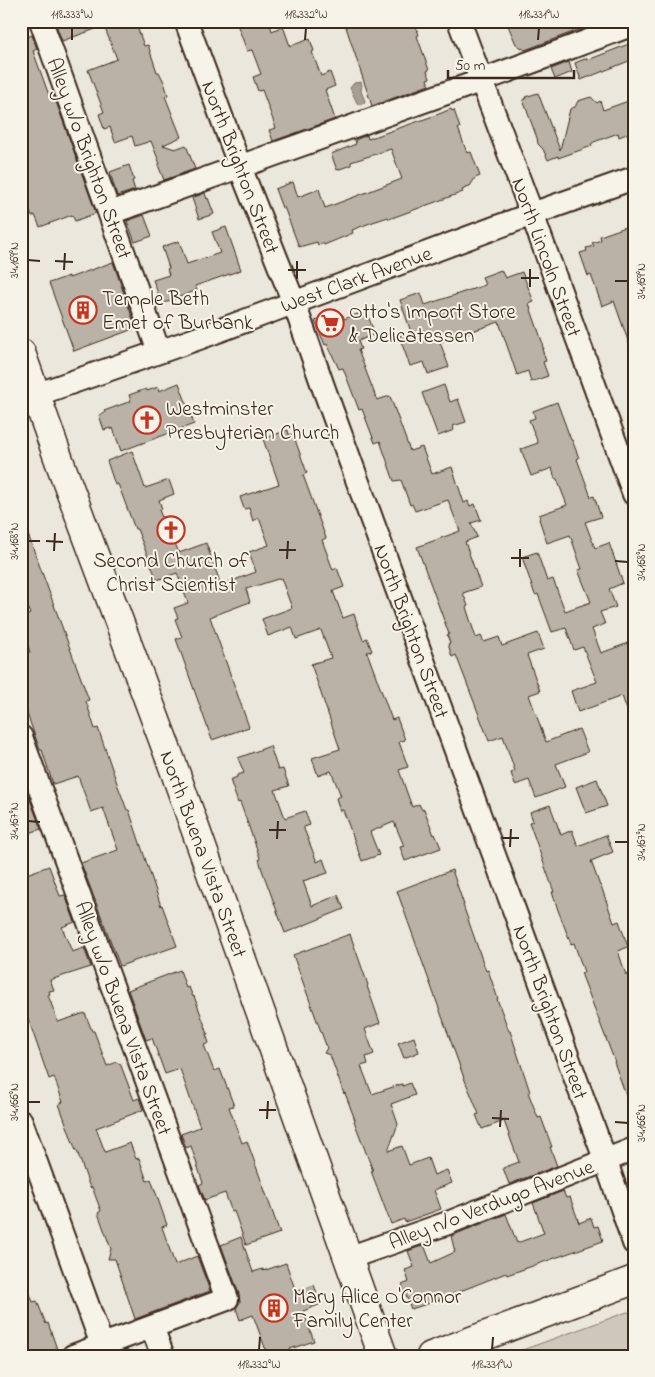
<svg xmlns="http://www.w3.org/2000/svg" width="655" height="1377" font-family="'Indie Flower',sans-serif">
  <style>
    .green { fill: #cec8bc; stroke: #84796d }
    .water { fill: #a89f93; stroke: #7c7064 }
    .building { fill: #bab2a7; stroke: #3b2a1e }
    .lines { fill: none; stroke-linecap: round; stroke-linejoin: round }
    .minor-casing { stroke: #3b2a1e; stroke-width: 26 }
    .major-casing { stroke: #3b2a1e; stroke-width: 31 }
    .minor { stroke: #f7f3e8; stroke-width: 22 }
    .major { stroke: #f7f3e8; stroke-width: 28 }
    .ticks { fill: none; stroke: #3b2a1e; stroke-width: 2 }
    .labels { text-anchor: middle; stroke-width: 4; stroke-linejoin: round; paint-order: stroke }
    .street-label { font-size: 21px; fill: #3b2a1e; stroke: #f7f3e8 }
    .poi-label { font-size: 21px; fill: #3b2a1e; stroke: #f7f3e8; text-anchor: start }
    .neatline { fill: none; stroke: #3b2a1e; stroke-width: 2 }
    .ticks-label { font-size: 12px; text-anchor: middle; fill: #3b2a1e }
  </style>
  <rect width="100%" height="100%" fill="#ece7dc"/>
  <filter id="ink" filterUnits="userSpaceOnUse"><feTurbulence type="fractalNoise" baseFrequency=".02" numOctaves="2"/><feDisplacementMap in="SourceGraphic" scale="10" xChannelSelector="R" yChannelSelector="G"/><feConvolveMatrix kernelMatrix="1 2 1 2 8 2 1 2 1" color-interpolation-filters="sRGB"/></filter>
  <g filter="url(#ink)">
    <!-- green -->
    <path class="green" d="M627,1312L634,1314V1356H506Z"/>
    <!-- water -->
    <path class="water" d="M361,82L362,85L361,91L365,101L364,103L360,105L357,103L350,88L354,83Z"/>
    <!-- building -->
    <path class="building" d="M68,21H135L144,46L148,45L157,72H159L164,82L168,95L165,96L181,137L163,145L175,149L186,145L195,169L164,180L158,165L160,164L151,141L135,146L132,136L115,142L110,127L104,129L99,114L104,112L88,70L117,59L104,26L62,41L56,25Z
      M236,21H269L272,31L283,26L290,46L310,39L314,51L312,52L321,76L330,72L335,86L325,90L335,119L273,141L269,130L276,128L262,90L258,91L253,77L261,74L252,50L247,51Z
      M352,21H414L419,35L417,36L429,70L427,71L430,78L427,79L429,85L372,106L345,24Z
      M506,21H597V23L525,50L516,44Z
      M21,25H23L27,37L32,35L37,49L33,51L50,98L54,96L96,213L75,221L72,215L40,227L35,215L32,217L25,197L21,199V82L27,81L21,65Z
      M634,42V59L581,80L575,63L587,58L588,60Z
      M569,62L572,72L555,79L551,69Z
      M538,93L560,150L570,109L575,107L578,101L591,97L597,103L600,101L603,110L634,99V131L619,137L618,133L594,142L591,144L592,146L558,158V156L548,160L543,149L538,144L537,138L523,100L526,99L525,97Z
      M451,109L452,111L454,110L460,128H458L467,153L471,152L480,176L475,178L470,186L465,187L466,188L462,190L463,192L389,219L388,217L370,223L352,230L353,233L324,245L323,243L318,245L317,242L299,247L284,207L282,208L275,189L293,182L298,197L319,189L325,208L402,179L391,149L351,162V165L337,170L331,154L356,144L355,140L367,135L368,139L439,114Z
      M129,165L134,180L132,181L135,190L117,196L110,172Z
      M205,193L207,199L208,198L214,214L199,219L192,198Z
      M144,215L152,236L135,242L127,221Z
      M634,224V352H632L614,301L602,306L591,275L588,276L580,253L587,251L586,248L594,246L592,243L601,240L600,236Z
      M226,227L241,270L195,286L197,290L162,304L153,280L169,275L167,269L169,268L162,247L179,241L187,264L220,253L212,232Z
      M113,262L136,328L74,351L49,283L69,276V278Z
      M501,270L505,278L522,272L534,302L529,304L543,344L542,345L544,349H542L546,361L543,362L548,376L531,382L528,371L517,375L499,322L440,342L449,367L428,374L424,362L410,366L399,336L411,332L400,300L421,293L425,305L485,285L482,277Z
      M366,311L375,334L358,341L361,349L358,350L377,400L390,396L410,451L422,447L432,474L452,467L464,503L468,501L470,506L475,504L481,520L471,523L477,537L465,542L481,587L463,593L468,606L466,607L476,638L481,636L484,642L499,637L502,646L538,633L544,649L527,655L540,691L529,695L546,742L579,729L588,752L556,764L565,787L536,798L529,780L515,785L511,773L515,771L503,736L489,741L456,655L452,657L448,644L450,643L447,635L449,634L417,547L460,531L448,500L415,511L412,504L410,505L401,480L394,481L380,441L375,443L362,409L359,410L343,368L339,369L327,344L325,345L315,321L337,313L343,315L344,319Z
      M179,383L194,424L121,451L113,428L111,430L110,428L104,430L99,415L105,413L104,411L131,401L129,395L146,389L147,391L158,387L159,391Z
      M444,385L450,402L458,399L466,422L453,426L454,430L438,436L422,393Z
      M557,402L571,440H572L579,458L577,459L591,497L594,496L601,517L585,522L595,548L609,543L623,583L609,589L616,607L600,612L605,624L592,629L601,653L634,641V724H632L622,696L578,712L571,691L597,682L583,647L574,650L566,628L552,632L538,594L535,595L522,557L537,552L547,581L553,579L565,611L591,602L578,570L582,569L570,535L547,543L539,519L540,518L539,515L567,505L557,479H555L552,468L531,476L521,449L538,443L529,420L535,418L533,411Z
      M288,430L289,435L293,434L307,473L303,475L326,538L322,540L333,570L337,568L344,587L333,591L343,618L354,614L363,640L367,638L372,651L367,652L392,720L397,718L405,740L399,742L408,767L399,770L412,807L419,804L422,810L424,809L434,835L435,834L441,848L405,861L400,847L404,846L394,822L370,832L379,855L362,861L343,810L340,811L336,798L341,796L331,771L318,776L312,758L340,749L311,664L331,658L321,630L296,639L292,627L268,636L262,619L292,608L281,578L246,589L250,602L210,617L249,727L212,740L176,639L182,637L175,619L178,618L174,608L188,603L177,573L157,580L137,529H135L118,484L115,485L107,461L132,451L145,488L169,480L174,494L159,500L162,509L159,510L170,537L172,536L179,553L206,543L221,585L256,572L249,552L269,545L259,518L253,521L249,508L244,509L240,497L279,484L263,439Z
      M21,521H23L89,700L86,701L95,729L98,728L118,786L127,810H129L161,906L162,905L177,946L120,966L81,863L118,850L103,808L91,812L78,776L53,784L42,750H40L21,697V655L30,652L21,626V618L30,614L21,590Z
      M270,746L278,770L283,769L289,786L275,790L285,818L305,811L310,825L304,827V829L317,862L323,859L328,873L303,881L312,906L338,895L344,909L285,933L262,870L259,859L260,858L240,802L238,803L230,780L237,777V775L244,773L238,758Z
      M597,779L607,806L586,813L576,787Z
      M23,781L41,829L21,836V782Z
      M550,805L561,835L572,830L578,846L606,835L613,852L591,861L600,886H601L614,923L619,921L628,947L618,951L626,975L634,973V1112H632L614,1062H615L581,973L584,972L574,943L571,944L558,910L552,892H554L529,822L533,821L530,812Z
      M49,866L60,896L65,895L75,922L62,927L72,952L84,948L91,967L50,980L54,990L49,991L50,994L48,995L58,1022L85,1013L92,1031H94L107,1066L117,1062L118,1064L120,1063L134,1100L139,1098L143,1110L96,1128L105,1152L130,1143L136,1159L139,1158L147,1181L151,1179L167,1225L162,1227L175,1265L197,1256L210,1291L135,1319L115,1259H108L111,1249L98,1213L101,1211L92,1187L90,1188L77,1151H76L59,1104L63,1102L54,1077L49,1079L21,998V876Z
      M452,870L464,905H463L480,954L486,971L488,970L498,999H497L509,1031H510L530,1092H528L538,1118L541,1117L552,1147H550L557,1166L509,1184L503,1168L519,1162L504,1121L482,1129L476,1115L479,1114L464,1078L397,891Z
      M350,934L368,985L367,986L380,1023L365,1029L374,1054L366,1057L368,1064L361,1066L372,1094L402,1084L403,1086L410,1083L415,1095L391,1104L398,1124L388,1151L402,1146L409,1165L428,1158L434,1175L447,1170L452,1183L434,1190L441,1209L405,1222L404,1219L391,1224L371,1171H373L354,1121L355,1120L345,1093L344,1094L330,1055L324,1053L327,1048L293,955Z
      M180,970L186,988L189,987L193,997L194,996L208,1034H206L209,1043L204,1045L214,1071L220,1069L234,1106L229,1107L242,1143L247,1141L280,1233L246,1245L234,1211L232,1212L225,1193L205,1200L199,1185L203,1183L191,1146L186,1148L181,1134L200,1127L180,1069L165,1074L152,1038L146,1040L128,990Z
      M414,1037L419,1052L404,1058L398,1043Z
      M563,1191L566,1198L570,1197L579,1223L591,1218L594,1227L598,1226L603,1241L507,1275L506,1273L440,1299V1300L411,1309L402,1285L409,1282L405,1270L414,1267L408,1251L424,1245L431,1263L455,1252L451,1236L506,1214L517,1243L544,1233L533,1203Z
      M241,1237L253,1272L263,1269V1271L286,1263L296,1292L314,1285L321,1304L303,1311L314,1341L290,1349L292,1356H268L253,1315L240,1320L236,1308L240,1302L239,1294L221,1245Z
      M23,1275L33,1302L37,1301L46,1324L48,1323L58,1352L48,1356H31L21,1329V1276Z"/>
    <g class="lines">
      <!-- minor casing -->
      <g class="minor-casing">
        <path id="minor" d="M41,21L159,352
          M186,21L240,167L294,303L324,389L605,1159L634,1243
          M459,21L532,214L634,494
          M110,213L480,81L634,24
          M21,400L199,338L532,214L634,178
          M21,737L227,1299L73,1356
          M21,1121L106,1356
          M348,1258L448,1223L634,1149
          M152,1327L163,1356"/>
      </g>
      <!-- major casing -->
      <g class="major-casing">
        <path id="major" d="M21,353L60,463L174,769L383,1356
          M431,1356L634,1280"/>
      </g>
      <!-- minor -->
      <use href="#minor" class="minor"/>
      <!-- major -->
      <use href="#major" class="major"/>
    </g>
  </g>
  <!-- ticks -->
  <path class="ticks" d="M72,40V28M305,40L306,28M538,40L539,28M28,260L40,261M55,261L73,262M64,270L65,253M288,270H306M521,278H539M297,279V261M615,281H628M530,287V269M28,541H40M46,541L63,542M279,550H296M54,551L55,533M511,558H529M287,559L288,541M615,561L628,562M520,567V549M28,821L40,822M269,830H286M502,838H519M277,839L278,821M615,842H628M510,847L511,829M28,1102H40M259,1110H276M492,1118L509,1119M267,1119L268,1101M615,1122L628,1123M500,1127L501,1110M259,1350L260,1337M492,1350L493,1337"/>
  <!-- icons -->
  <defs>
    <g id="building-ring" transform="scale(1.4375)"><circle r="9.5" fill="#f7f3e8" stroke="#c8321e" stroke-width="1.5"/><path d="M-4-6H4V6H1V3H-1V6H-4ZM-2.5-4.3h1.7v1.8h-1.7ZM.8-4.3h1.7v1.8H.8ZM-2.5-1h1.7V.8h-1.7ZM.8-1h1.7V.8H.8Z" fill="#c8321e"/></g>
    <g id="supermarket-ring" transform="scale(1.4375)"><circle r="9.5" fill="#f7f3e8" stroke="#c8321e" stroke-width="1.5"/><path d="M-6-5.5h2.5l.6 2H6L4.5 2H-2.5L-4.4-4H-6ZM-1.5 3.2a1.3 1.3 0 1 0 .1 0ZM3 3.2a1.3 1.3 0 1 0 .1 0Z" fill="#c8321e"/></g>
    <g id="church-ring" transform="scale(1.4375)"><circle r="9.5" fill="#f7f3e8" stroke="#c8321e" stroke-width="1.5"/><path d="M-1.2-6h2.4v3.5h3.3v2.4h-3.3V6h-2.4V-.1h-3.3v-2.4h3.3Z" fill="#c8321e"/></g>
  </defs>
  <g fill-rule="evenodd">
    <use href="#building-ring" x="83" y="310"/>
    <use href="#supermarket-ring" x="330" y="323"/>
    <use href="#church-ring" x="147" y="420"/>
    <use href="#church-ring" x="171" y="530"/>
    <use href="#building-ring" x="274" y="1308"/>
  </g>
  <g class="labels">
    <!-- street labels -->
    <g class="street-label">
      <text transform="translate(90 158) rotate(70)" y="7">Alley w/o Brighton Street</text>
      <text transform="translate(241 167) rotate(69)" y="7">North Brighton Street</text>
      <text transform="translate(547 257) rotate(70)" y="7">North Lincoln Street</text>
      <text transform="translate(356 279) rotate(-20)" y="7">West Clark Avenue</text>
      <text transform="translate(412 631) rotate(70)" y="7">North Brighton Street</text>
      <text transform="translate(204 854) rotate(70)" y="7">North Buena Vista Street</text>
      <text transform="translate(551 1012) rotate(70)" y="7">North Brighton Street</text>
      <text transform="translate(124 1018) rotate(70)" y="7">Alley w/o Buena Vista Street</text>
      <text transform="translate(491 1204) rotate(-21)" y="7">Alley n/o Verdugo Avenue</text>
    </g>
    <!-- poi labels -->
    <g class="poi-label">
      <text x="102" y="305">Temple Beth<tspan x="102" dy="24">Emet of Burbank</tspan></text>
      <text x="349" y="318">Otto's Import Store<tspan x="349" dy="24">&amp; Delicatessen</tspan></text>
      <text x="166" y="415">Westminster<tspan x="166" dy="24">Presbyterian Church</tspan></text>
      <text x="171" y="567" text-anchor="middle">Second Church of<tspan x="171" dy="24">Christ Scientist</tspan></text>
      <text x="293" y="1303">Mary Alice O'Connor<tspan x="293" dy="24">Family Center</tspan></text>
    </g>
  </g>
  <!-- margin -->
  <rect width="655" height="1377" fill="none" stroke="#f7f3e8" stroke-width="55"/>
  <!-- scale -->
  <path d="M448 70v8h126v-8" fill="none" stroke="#3b2a1e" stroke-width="2.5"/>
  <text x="455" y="70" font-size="15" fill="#3b2a1e" stroke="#f7f3e8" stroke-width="4" paint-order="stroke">50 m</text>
  <rect x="28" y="28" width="600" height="1322" class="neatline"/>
  <g class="ticks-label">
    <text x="72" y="18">118.333°W</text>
    <text x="306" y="18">118.332°W</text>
    <text x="539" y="18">118.331°W</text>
    <text transform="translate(14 260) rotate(-90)" y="4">34.169°N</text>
    <text transform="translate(641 281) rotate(-90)" y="4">34.169°N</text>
    <text transform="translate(14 541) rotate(-90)" y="4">34.168°N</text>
    <text transform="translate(641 562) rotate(-90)" y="4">34.168°N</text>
    <text transform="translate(14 821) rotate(-90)" y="4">34.167°N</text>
    <text transform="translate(641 842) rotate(-90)" y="4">34.167°N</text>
    <text transform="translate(14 1102) rotate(-90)" y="4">34.166°N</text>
    <text transform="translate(641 1123) rotate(-90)" y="4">34.166°N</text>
    <text x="259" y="1368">118.332°W</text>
    <text x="492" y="1368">118.331°W</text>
  </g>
</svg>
